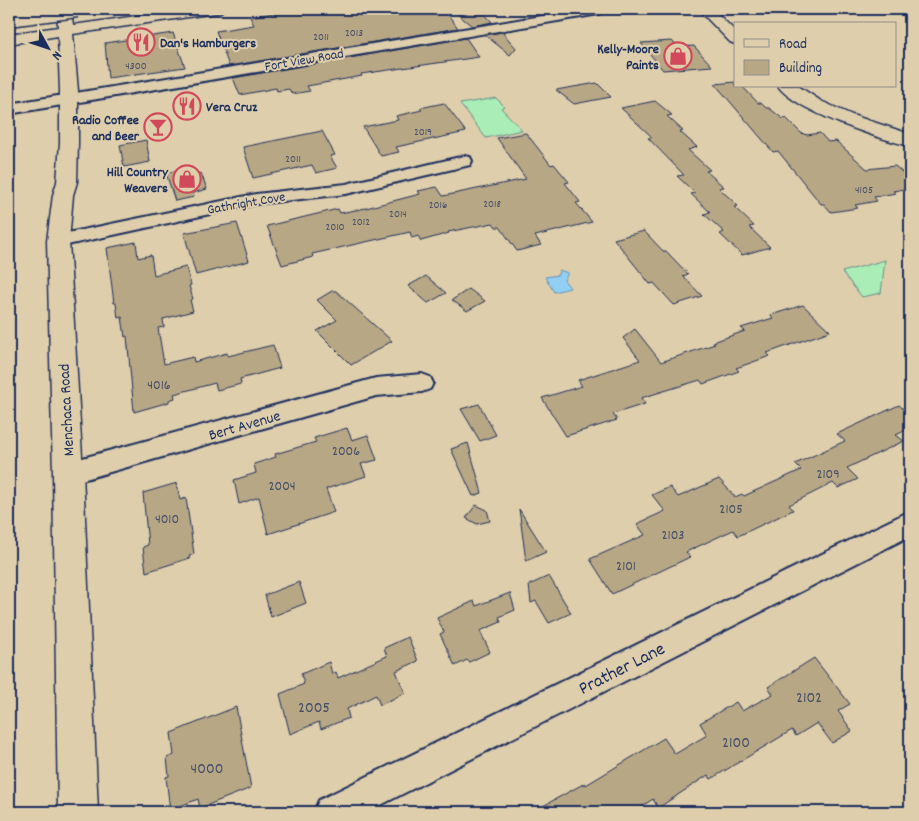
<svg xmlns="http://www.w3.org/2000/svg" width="919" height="821" font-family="Dekko,sans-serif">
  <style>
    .green { fill: #abedb7; stroke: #638e8a }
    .water { fill: #92d0f3; stroke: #6290b7 }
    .building { fill: #b8a785; stroke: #1b2f5e }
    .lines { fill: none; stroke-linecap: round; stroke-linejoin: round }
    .street-casing { stroke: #1b2f5e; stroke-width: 4 }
    .secondary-casing { stroke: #1b2f5e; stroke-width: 3 }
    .street { fill: #dfceab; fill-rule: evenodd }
    .secondary { fill: #dfceab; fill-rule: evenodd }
    .highway-bridge-casing { stroke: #1b2f5e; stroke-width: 19; stroke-linecap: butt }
    .highway-bridge { stroke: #dfceab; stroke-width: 16 }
    .labels { text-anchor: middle; stroke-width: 4; stroke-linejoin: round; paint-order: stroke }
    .far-number-label { font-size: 11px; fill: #424d68 }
    .far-poi-label { font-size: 14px; font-weight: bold; fill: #1b2f5e; stroke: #dfceab; text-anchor: end }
    .far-street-label { font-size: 14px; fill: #1b2f5e; stroke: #dfceab }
    .number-label { font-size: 14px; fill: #424d68 }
    .street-label { font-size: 16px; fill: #1b2f5e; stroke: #dfceab }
    .near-number-label { font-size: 16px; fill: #424d68 }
    .near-street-label { font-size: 19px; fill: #1b2f5e; stroke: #dfceab }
  </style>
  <rect width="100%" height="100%" fill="#dfceab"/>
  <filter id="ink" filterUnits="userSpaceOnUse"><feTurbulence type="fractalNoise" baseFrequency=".02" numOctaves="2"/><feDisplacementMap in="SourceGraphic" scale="10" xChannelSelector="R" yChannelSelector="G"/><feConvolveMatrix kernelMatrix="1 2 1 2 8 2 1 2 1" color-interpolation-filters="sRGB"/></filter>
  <g filter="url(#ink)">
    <!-- green -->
    <path class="green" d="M496,98L504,106L501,108L522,130L486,138L460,104Z
      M885,260L881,293L862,297L842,272Z"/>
    <!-- water -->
    <path class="water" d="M559,270L568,273L564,280L570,288L554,292L545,277L558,275Z"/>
    <!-- building -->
    <path class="building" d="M297,9H436L440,13L446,12L458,28L229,66L216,31L254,25L250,17Z
      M451,9H480L492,22L472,26Z
      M502,32L516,48L510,55L485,35Z
      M173,33L185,67L108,78L105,43Z
      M466,38L479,57L361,74L362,76L307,86L310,91L292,94L289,89L277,91L276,88L240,95L233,78Z
      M672,41L678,47L694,46L712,66L663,70L641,43Z
      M735,82V86H742L758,103H761L766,108H769L783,119L786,118L801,133L807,135L820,133L828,142L836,141L867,169L895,166L903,173H910V188L893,191L896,193L874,197L877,201L855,205L858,208L831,212L824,204H821L778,151L773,152L715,84Z
      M597,83L611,97L574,104L556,90Z
      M655,101L672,115L667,116L683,131L680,132L697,147L688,150L710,170L706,171L724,187L719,188L738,206L734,207L754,226L749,227L770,247L742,255L720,234L724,232L704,214L710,212L691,194L695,193L677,176L684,175L648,138L652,137L621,108Z
      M444,103L466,132L396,147L399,152L381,156L363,127L398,120L396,116L422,110L420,108Z
      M322,131L335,155L330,156L337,168L316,173L312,165L253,178L243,147Z
      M526,133L551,165L554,164L569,182L565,183L580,202L576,203L592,222L535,236L541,245L517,251L500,227H496L493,223L448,232L449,233L421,241L418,236L412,238L410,232L312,254L313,257L282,265L267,226L338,209L340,213L366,208L420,194L418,191L437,187L443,196L526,179L497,138Z
      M146,140L150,162L124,167L120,145Z
      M190,167L193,175L201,173L207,189L193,193L194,197L175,201L166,173Z
      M237,223L249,261L196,275L184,233Z
      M644,231L663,251H666L688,274L683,276L702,296L674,305L654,283L650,284L614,239Z
      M136,242L138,258L151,255L154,275L186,267L191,285L189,286L193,299L190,300L193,311L163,319L164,327L158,328L164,364L193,357L194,362L227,353L228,356L273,345L280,368L240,379L241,384L217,390L215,383L174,394L175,398L169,400V402L134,412L127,336L125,337L122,317L118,318L116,303H114L107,248Z
      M426,276L446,293L428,303L408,286Z
      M469,289L485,301L467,311L452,300Z
      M332,291H336L392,341L351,365L317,331L337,320L317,300Z
      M803,305L830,331L767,353L770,356L736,368L739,371L703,384L700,380L641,398L645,404L613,414L617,420L566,436L542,398L582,386L578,380L640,360L623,338L635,329L661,362L715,344L713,342L745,331L741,328L773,318L771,315Z
      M479,404L496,435L480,441L461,409Z
      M899,405L910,415V428L896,435L904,441L847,468L858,479L838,488L833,483L789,505L793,510L738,536L733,530L686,552L690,557L612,594L590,559L645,535L637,524L665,511L652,495L670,487L678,497L719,479L735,497L742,494L744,496L801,470L795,464L845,441L837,434Z
      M347,428L352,440L368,435L377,460L361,464L366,476L326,489L334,512L268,534L259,497L239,504L234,480L256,473L254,464L276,457L275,454L316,442L314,438Z
      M468,443L482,493L473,496L451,449Z
      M177,483L180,500L186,498L194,554L189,556L190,558L146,572L143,547L148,545L143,493Z
      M476,505L487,510L490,521L477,524L466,518Z
      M519,509L546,552L526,561Z
      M549,576L571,613L549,623L536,601L531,603L529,585Z
      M299,582L306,603L271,617L265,595Z
      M510,593L515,610L499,617L501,622L480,631L490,652L469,662L467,660L455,666L440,634L444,632L437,618L474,601L476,606Z
      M408,637L418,661L396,671L405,693L380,705L376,695L347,709L349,718L321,729L319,722L290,734L280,694L304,684L301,674L329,662L332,674L336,672L338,678L387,656L384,648Z
      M814,658L850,704L838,711L852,731L832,743L817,723L796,736L792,730L711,779L708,775L658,808L653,799L633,812H532L585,783L586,785L664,738L675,754L707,735L700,723L736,702L742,711L773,694L768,687Z
      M236,707L251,788L200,808L198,799L170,810L166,777L169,776L167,758L174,755L171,733Z"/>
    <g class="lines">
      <!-- street casing -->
      <g class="street-casing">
        <path id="street" d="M584,9L605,10L599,14L9,114V104Z
          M464,156L470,157L472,161L470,165L346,194L256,204L58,247L51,245L48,241L51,237L58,235L256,194L346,184Z
          M422,374L430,377L433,383L430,389L422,392L376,396L68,484L59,481L55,473L59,465L68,462L376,378Z
          M910,511V536L367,812H314L319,800Z"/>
      </g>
      <!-- secondary casing -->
      <g class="secondary-casing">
        <path id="secondary" d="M57,9H71L73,25L187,9H223L221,12L216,13L73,34L78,91V143L77,182L73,195L69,241L83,473L98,812H58L53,473L47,241L53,195L57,182L60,143V91L58,36L9,44V34L58,27Z
          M698,9H713L735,31V44L730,42Z
          M778,86H798L821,101L852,115L910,134V146C880,139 795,111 778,86Z"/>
      </g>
      <!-- street -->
      <use href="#street" class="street"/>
      <!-- secondary -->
      <use href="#secondary" class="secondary"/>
      <!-- highway-bridge casing -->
      <g class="highway-bridge-casing">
        <path id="highway-bridge" d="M9,18L77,9"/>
      </g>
      <!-- highway-bridge -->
      <use href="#highway-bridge" class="highway-bridge"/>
    </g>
  </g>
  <!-- icons -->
  <defs>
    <g id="restaurant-ring" transform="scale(1.4375)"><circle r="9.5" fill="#dfceab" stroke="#d1495b" stroke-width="1.5"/><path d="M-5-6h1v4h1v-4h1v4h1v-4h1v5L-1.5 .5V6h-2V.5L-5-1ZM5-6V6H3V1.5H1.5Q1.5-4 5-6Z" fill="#d1495b"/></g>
    <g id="shop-ring" transform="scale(1.4375)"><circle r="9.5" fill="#dfceab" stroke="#d1495b" stroke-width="1.5"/><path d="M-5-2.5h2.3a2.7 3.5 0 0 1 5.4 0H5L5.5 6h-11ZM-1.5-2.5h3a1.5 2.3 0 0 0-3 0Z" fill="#d1495b"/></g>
    <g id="bar-ring" transform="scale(1.4375)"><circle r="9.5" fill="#dfceab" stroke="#d1495b" stroke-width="1.5"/><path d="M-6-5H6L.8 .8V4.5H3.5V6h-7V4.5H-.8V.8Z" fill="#d1495b"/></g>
  </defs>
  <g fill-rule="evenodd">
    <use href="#restaurant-ring" x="141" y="42"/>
    <use href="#shop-ring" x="678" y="56"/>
    <use href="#restaurant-ring" x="187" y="106"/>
    <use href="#bar-ring" x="158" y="127"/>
    <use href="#shop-ring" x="187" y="179"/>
  </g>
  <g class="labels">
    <!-- far-number labels -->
    <g class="far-number-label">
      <text x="354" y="36">2013</text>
      <text x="321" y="40">2011</text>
      <text x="136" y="69">4300</text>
      <text x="423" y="135">2019</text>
      <text x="293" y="162">2011</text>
      <text x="864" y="193">4105</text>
      <text x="492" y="207">2018</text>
      <text x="438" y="208">2016</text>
      <text x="398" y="217">2014</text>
      <text x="361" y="225">2012</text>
      <text x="335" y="230">2010</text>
    </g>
    <!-- far-poi labels -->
    <g class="far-poi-label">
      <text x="160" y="47" text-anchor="start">Dan's Hamburgers</text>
      <text x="659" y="53">Kelly-Moore<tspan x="659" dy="16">Paints</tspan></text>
      <text x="206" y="111" text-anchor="start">Vera Cruz</text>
      <text x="139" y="124">Radio Coffee<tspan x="139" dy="16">and Beer</tspan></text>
      <text x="168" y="176">Hill Country<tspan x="168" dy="16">Weavers</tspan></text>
    </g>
    <!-- far-street labels -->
    <g class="far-street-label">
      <text transform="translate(304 59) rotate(-10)" y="5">Fort View Road</text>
      <text transform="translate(246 202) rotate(-10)" y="5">Gathright Cove</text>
    </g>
    <!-- number labels -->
    <g class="number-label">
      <text x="159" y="389">4016</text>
      <text x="346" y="455">2006</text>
      <text x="828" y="478">2109</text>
      <text x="282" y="490">2004</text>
      <text x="731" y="513">2105</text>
      <text x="167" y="523">4010</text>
      <text x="673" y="539">2103</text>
      <text x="626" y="570">2101</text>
    </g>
    <!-- street labels -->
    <g class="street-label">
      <text transform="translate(65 410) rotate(-93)" y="6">Menchaca Road</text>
      <text transform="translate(244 424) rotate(-16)" y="6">Bert Avenue</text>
    </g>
    <!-- near-number labels -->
    <g class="near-number-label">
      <text x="809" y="702">2102</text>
      <text x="314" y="712">2005</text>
      <text x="736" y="747">2100</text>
      <text x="207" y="773">4000</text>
    </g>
    <!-- near-street labels -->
    <g class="near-street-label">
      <text transform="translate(621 667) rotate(-27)" y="7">Prather Lane</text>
    </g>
  </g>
  <!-- margin -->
  <rect width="919" height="821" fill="none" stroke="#dfceab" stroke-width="30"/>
  <rect x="15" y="15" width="889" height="791" fill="none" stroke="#1b2f5e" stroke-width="2" filter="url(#ink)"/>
  <!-- legend -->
  <rect x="734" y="22" width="162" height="65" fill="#dfceab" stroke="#918e8c"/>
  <rect x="744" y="39" width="25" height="8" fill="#dfceab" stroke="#918e8c"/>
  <text x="779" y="48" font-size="15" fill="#1b2f5e">Road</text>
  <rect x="744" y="60" width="25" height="15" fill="#b8a785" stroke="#918e8c"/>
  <text x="779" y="72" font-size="15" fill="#1b2f5e">Building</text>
  <!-- north arrow -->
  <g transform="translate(48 48) rotate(130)" stroke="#dfceab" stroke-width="4" paint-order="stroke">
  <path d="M0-4L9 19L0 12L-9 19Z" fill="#1b2f5e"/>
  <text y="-8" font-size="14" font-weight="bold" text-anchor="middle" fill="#1b2f5e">N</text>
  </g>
</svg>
